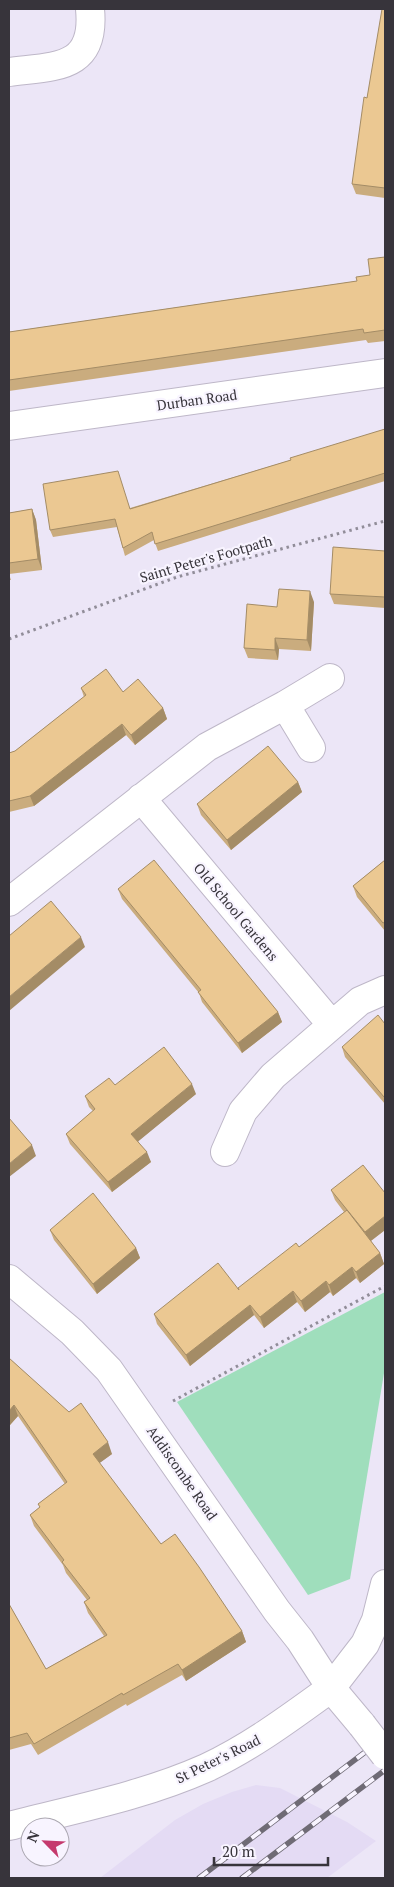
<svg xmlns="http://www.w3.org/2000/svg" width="394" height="1887" font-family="'PT Serif',serif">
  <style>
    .built { fill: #e4dbf4 }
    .green { fill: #9fdebc }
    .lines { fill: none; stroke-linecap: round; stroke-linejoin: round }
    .street-casing { stroke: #beb7c8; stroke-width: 30 }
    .secondary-casing { stroke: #beb7c8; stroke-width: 30 }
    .primary-casing { stroke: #beb7c8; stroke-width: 30 }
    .path { stroke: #918d99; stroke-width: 3; stroke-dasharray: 2.5 4; stroke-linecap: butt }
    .street { stroke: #fff; stroke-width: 28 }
    .secondary { stroke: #fff; stroke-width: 28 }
    .primary { stroke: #fff; stroke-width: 28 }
    .rail-casing { stroke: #6f6b75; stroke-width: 5.5 }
    .rail { stroke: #f8f4ff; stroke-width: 4; stroke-dasharray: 11; stroke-linecap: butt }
    .primary-bridge-casing { stroke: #beb7c8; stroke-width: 30; stroke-linecap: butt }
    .primary-bridge { stroke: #fff; stroke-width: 28 }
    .wall { fill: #caac7e }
    .shaded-wall { fill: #a48c66 }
    .building { fill: #ebc892; stroke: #a48c66 }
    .labels { text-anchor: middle; stroke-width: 4.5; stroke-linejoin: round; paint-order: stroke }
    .street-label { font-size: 14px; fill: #37343b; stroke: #f8f4ff }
  </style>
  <rect width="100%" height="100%" fill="#ece6f7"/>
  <!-- built -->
  <path class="built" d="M256,1785L280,1788L347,1822L376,1841L327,1878H100L175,1820L203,1804L232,1792Z"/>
  <!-- green -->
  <path class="green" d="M385,1292V1367L350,1579L308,1595L177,1402Z"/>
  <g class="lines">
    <!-- street casing -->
    <g class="street-casing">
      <path id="street" d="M9,72C55,66 96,70 90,9
        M9,426L385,373
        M285,705L311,748
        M141,798L332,1025
        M9,902L207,747L285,705L330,678
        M225,1152L243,1111L273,1076L360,1001L385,990
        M9,1279L72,1332L109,1370L277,1611L300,1640L331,1688"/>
    </g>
    <!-- secondary casing -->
    <g class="secondary-casing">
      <path id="secondary" d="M331,1688L365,1644L376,1620L385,1584"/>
    </g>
    <!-- primary casing -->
    <g class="primary-casing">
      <path id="primary" d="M9,1826C75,1809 143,1796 206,1768C251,1747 291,1717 331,1688L362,1725"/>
    </g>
    <!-- path -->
    <path class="path" d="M9,639L177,577L385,521
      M173,1401L385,1286"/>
    <!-- street -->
    <use href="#street" class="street"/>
    <!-- secondary -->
    <use href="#secondary" class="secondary"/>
    <!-- primary -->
    <use href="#primary" class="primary"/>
    <!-- rail casing -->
    <g class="rail-casing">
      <path id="rail" d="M199,1878L385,1737
        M242,1878L385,1770"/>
    </g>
    <!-- rail -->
    <use href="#rail" class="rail"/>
    <!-- primary-bridge casing -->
    <g class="primary-bridge-casing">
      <path id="primary-bridge" d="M362,1725L385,1755"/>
    </g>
    <!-- primary-bridge -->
    <use href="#primary-bridge" class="primary-bridge"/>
  </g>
  <!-- wall -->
  <path class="wall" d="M385,9V198L356,194L352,184L367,98Z
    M385,257V341L368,343L366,340L9,391V332L357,281L370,275Z
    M385,429V481L158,551L154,540L125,556L117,527L53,537L50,530L130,508L291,460Z
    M32,509L36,520L42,570L9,574L11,580H9V513Z
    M385,551V608L334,604L330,594Z
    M314,602L311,651L279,649L278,660L248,658L244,648L277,607Z
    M81,688L123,692L163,708L167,719L135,745L126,735L34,806L9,812V753L15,751L84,697Z
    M298,782L302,792L231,850L201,815L197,804Z
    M385,860V931L357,897L353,886Z
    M118,889L278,1012L282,1022L242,1053L202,1002L199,993L122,899Z
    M385,1024V1104L345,1057L342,1047Z
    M115,1085L196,1094L138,1141L151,1162L112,1192L70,1144L66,1134L93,1111L89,1107L85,1096Z
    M331,1190L385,1193V1230L371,1241L380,1253L384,1264L360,1283L356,1278L333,1296L330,1292L305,1312L297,1302L264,1328L254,1315L190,1366L157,1324L154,1314L238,1288L299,1247L344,1212L335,1200Z
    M50,1230L136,1248L140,1258L97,1294L54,1240Z
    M9,1358L112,1454L99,1463L161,1544L242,1631L246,1642L186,1681L182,1675L127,1706L126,1704L38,1755L31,1744L9,1750V1604L46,1669L104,1636L88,1613L84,1602L87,1600L66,1573L63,1565L34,1526L30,1515L40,1507L38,1504L65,1484L18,1416L10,1425L9,1424Z"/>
  <!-- shaded-wall -->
  <path class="shaded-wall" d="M32,509L36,520L42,570L38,559Z
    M310,591L314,602L311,651L307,640Z
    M275,638L279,649L278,660L275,650Z
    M163,708L167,719L135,745L131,735Z
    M122,724L126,735L34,806L30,796Z
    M298,782L302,792L231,850L227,840Z
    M81,937L85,947L9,1011V997Z
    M278,1012L282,1022L242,1053L238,1043Z
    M192,1084L196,1094L135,1144L131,1134Z
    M32,1145L36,1156L9,1177V1164Z
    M147,1152L151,1162L112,1192L108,1182Z
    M385,1216V1230L368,1243L365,1232Z
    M136,1248L140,1258L97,1294L93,1284Z
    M380,1253L384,1264L360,1283L356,1272Z
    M352,1267L356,1278L333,1296L329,1285Z
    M326,1281L330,1292L305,1312L301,1301Z
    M293,1291L297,1302L264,1328L260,1317Z
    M250,1305L254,1315L190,1366L186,1355Z
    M14,1405L18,1416L10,1425L9,1421V1411Z
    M108,1442L112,1454L97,1465L93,1454Z
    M242,1631L246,1642L186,1681L182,1670Z"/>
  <!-- building -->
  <path class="building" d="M382,9H385V188L352,184L364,97L367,98Z
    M385,257V330L364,333L363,329L9,380V332L357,281L356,277L370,275L368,259Z
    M385,429V473L155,544L152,532L123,548L115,519L50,530L43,484L118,471L130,509L291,460L290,458Z
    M32,509L38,559L9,563V513Z
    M333,547L385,551V597L330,594Z
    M279,589L310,591L307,640L275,638V650L244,648L247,604L277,607Z
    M106,669L123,692L138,679L163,708L131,735L122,724L30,796L9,801V753L15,751L86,695L81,688Z
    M268,746L298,782L227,840L197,804Z
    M154,860L278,1012L238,1043L198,992L201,990L118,889Z
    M385,860V922L383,923L353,886Z
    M51,901L81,937L9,997V936Z
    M378,1015L385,1024V1096L384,1097L342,1047Z
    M164,1047L192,1084L131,1134L147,1152L108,1182L66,1134L95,1109L85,1096L109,1078L115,1085Z
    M9,1118L32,1145L9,1164Z
    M363,1165L385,1193V1216L365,1232L331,1190Z
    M93,1193L136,1248L93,1284L50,1230Z
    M347,1210L380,1253L356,1272L352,1267L329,1285L326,1281L301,1301L293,1291L260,1317L250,1305L186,1355L154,1314L218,1263L239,1290L238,1288L296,1243L299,1247Z
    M9,1358L69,1412L81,1403L108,1442L93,1454L161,1544L175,1534L199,1567L242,1631L182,1670L178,1664L123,1695L122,1693L34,1744L27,1733L9,1738V1604L46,1669L107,1635L84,1602L90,1598L62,1562L64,1560L30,1515L40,1507L38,1504L67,1482L14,1405L9,1411Z"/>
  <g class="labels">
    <!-- street labels -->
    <g class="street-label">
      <text transform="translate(197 400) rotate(-8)" y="5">Durban Road</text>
      <text transform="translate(206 559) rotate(-16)" y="5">Saint Peter's Footpath</text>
      <text transform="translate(236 912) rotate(50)" y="5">Old School Gardens</text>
      <text transform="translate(182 1473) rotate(55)" y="5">Addiscombe Road</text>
      <text transform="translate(218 1759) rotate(-26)" y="5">St Peter's Road</text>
    </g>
  </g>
  <!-- border -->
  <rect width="394" height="1887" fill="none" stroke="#37343b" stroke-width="20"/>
  <!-- north arrow -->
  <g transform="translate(45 1842) rotate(294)"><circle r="24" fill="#f8f4ff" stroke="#aba7b1"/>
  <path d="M0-4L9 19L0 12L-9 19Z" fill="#c5396d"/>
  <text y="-8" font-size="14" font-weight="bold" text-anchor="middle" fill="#37343b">N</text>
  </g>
  <!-- scale -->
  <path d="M214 1857v8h114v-8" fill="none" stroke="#37343b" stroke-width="2.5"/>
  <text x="222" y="1857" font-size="15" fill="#37343b" stroke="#f8f4ff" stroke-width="4" paint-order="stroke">20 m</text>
</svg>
